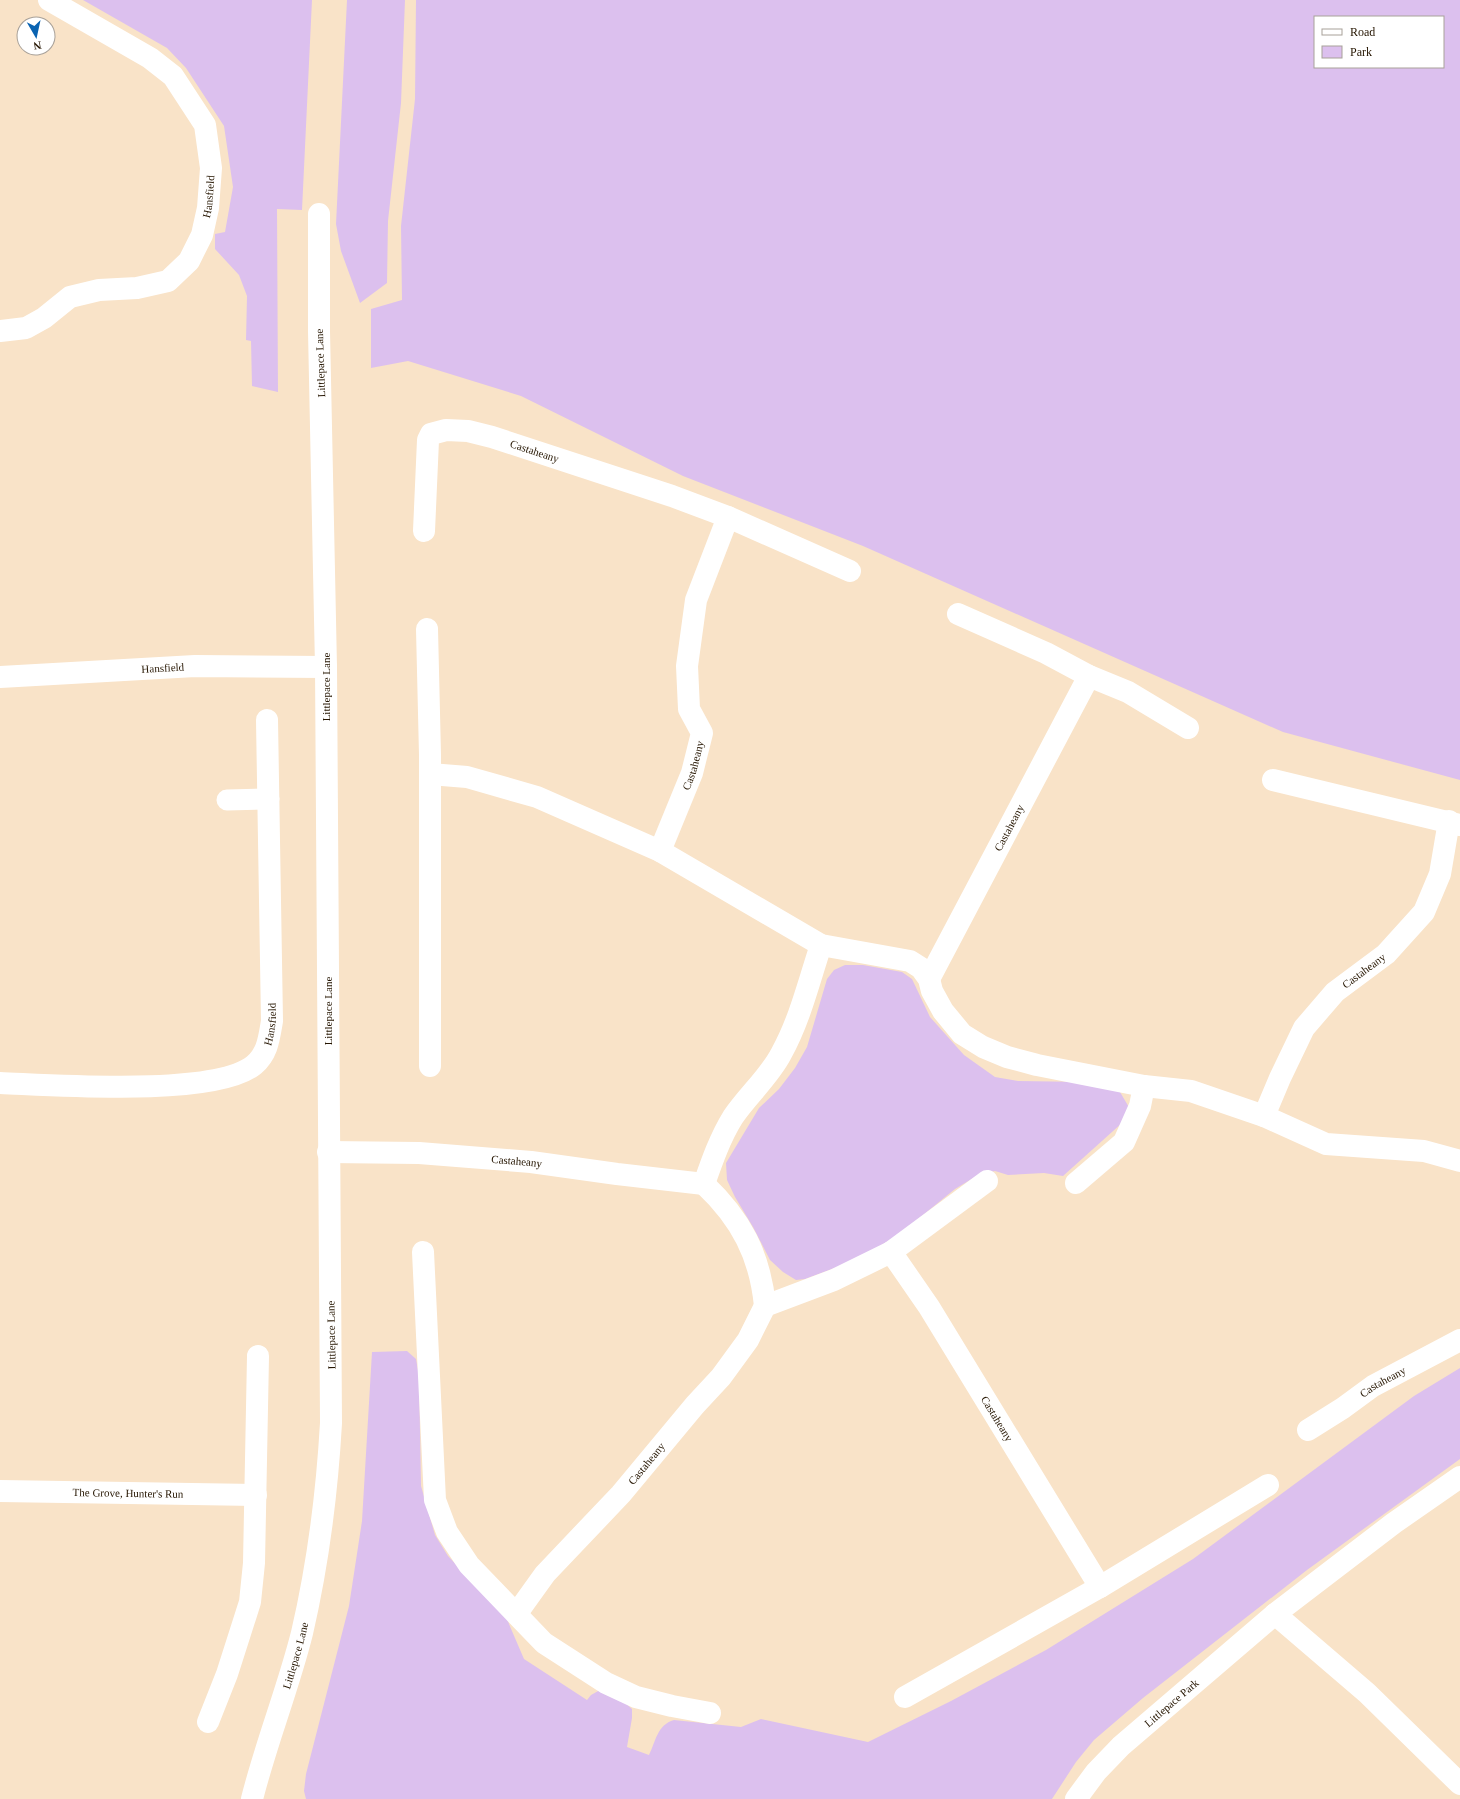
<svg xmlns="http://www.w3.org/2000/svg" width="1460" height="1799" font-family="Georgia,serif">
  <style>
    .green { fill: #dcc0ee; fill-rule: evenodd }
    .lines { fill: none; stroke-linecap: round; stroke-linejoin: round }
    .service { stroke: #fff; stroke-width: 21 }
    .minor { stroke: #fff; stroke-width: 22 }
    .labels { text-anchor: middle; stroke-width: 3.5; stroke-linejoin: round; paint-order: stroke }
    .street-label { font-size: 11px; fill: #251501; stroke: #fff }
  </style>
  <rect width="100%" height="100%" fill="#f9e3c8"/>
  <!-- green -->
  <path class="green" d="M83,0H312L302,210L277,209L278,392L252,386L251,341L246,340L247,296L239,275L215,249V234L225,232L233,187L224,126L186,68L167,48Z
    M347,0H405L401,103L388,221L387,283L360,303L341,251L336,224Z
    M416,0H1460V780L1283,732L863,546L683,476L521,396L408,361L371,368V309L402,300L401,226L415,99ZM1315,17H1443V67H1315Z
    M845,965H863L902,972L912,979L930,1017L964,1055L995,1077L1018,1081L1086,1082L1120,1092L1130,1109L1122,1123L1063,1176L1044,1173L1008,1175L995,1171L980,1174L955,1189L901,1233L859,1259L805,1279L796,1280L783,1272L770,1260L753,1227L735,1197L727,1180L726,1163L759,1108L779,1089L795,1068L807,1047L827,979L834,970Z
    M407,1351L416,1359L419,1376L421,1486L435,1535L448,1556L506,1617L524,1659L587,1700L591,1695L600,1690L621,1699L632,1709V1718L627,1747L649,1755C656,1741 657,1725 674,1720L741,1727L761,1719L868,1742L951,1701L1046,1650L1193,1559L1414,1396L1460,1368V1459L1307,1570L1143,1698L1094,1740L1076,1762L1052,1799H306L304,1791L306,1774L349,1606L362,1521L372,1352Z"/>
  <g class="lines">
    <!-- service -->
    <path class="service" d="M227,800L269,799"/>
    <!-- minor -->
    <g class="minor">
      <path id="s1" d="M0,331L26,328L44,318L70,297L99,290L137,288L168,281L189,261L202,235L208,208L211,168L205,125L173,76L150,58L49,0"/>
      <path id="s2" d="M424,531L428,440L431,434L446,430L468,431L492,437L672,496L728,517L850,571"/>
      <path d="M958,614L1046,653L1089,676L1128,692L1188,728"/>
      <path d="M427,629L430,755V1066"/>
      <path id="s3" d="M0,677L195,666L326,667"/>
      <path d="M430,774L467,777L537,797L660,851L821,945L910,961L921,968L929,979L932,991L943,1011L962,1034L983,1047L1007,1057L1037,1065L1144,1086L1191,1091L1264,1116L1326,1144L1424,1151L1460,1161"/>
      <path d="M1273,780L1460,825"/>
      <path id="s4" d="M660,851L692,773L702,733L689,709L687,666L696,600L728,517"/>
      <path id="s5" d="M929,979L1089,676"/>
      <path id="s6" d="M0,1083C54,1085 215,1097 254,1065C268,1053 269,1038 272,1021L267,720"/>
      <path id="s7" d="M1264,1116L1280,1078L1304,1028L1335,992L1386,954L1424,912L1440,874L1449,821"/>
      <path id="s8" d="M328,1152L419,1153L531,1162L617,1174L704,1184C712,1161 720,1138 733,1117C748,1095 769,1077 781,1054C800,1020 809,981 821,945"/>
      <path d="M1076,1183L1124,1142L1140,1106L1144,1086"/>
      <path d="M704,1184C741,1219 760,1255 765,1306"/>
      <path d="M423,1252L435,1500L447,1532L469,1565L544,1643L606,1683L636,1697L672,1706L710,1713"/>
      <path d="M891,1252L987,1181"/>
      <path id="s9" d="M1308,1430L1343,1408L1373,1386L1460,1340"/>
      <path id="s10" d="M0,1491L256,1495"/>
      <path id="s11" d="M517,1613L545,1574L621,1494L695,1405L721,1377L748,1340L765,1306L834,1280L891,1252L929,1307L1100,1587"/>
      <path d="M1275,1614L1367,1693L1460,1784"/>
      <path d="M905,1697L1100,1587L1268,1485"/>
      <path d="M208,1722L227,1674L250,1602L254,1563L258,1356"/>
      <path id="s12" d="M252,1799C266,1743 288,1689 302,1633C318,1564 327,1493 331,1423L326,667L319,331V214"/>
      <path id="s13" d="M1076,1799L1096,1772L1121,1746L1275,1614L1394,1523L1460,1477"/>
    </g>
  </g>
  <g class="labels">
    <!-- street labels -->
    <g class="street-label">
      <text dy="4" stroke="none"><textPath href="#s1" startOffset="277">Hansfield</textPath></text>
      <text transform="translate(320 363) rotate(-92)" y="4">Littlepace Lane</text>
      <text dy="4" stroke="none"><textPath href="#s2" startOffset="205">Castaheany</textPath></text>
      <text dy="4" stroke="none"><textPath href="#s3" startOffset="163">Hansfield</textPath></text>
      <text transform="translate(326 687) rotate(-90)" y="4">Littlepace Lane</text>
      <text dy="4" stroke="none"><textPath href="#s4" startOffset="92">Castaheany</textPath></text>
      <text dy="4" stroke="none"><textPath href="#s5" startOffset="171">Castaheany</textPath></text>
      <text dy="4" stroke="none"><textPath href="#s7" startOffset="180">Castaheany</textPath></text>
      <text transform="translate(328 1011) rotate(-90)" y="4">Littlepace Lane</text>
      <text dy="4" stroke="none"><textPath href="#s6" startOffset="303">Hansfield</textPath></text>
      <text dy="4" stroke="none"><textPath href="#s8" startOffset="189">Castaheany</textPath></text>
      <text transform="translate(331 1335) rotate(-91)" y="4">Littlepace Lane</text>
      <text dy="4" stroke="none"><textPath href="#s9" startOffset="89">Castaheany</textPath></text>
      <text dy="4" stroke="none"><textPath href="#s11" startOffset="731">Castaheany</textPath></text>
      <text dy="4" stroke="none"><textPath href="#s11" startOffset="198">Castaheany</textPath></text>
      <text dy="4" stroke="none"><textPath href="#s10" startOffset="128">The Grove, Hunter's Run</textPath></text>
      <text dy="4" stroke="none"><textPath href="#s12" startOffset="150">Littlepace Lane</textPath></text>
      <text dy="4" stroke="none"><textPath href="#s13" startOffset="136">Littlepace Park</textPath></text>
    </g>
  </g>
  <!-- legend -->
  <rect x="1314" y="16" width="130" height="52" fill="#ffffff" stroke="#a8a199"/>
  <rect x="1322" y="29" width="20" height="6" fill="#ffffff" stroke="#a8a199"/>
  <text x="1350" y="36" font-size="12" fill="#251501">Road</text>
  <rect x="1322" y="46" width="20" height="12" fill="#dcc0ee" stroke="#a8a199"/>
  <text x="1350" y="56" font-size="12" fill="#251501">Park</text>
  <!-- north arrow -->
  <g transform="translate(36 36) rotate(171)"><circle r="19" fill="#ffffff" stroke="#a8a199"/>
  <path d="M0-3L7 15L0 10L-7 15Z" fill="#0a63b1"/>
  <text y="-6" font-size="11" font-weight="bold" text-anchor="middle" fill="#251501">N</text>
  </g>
</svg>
